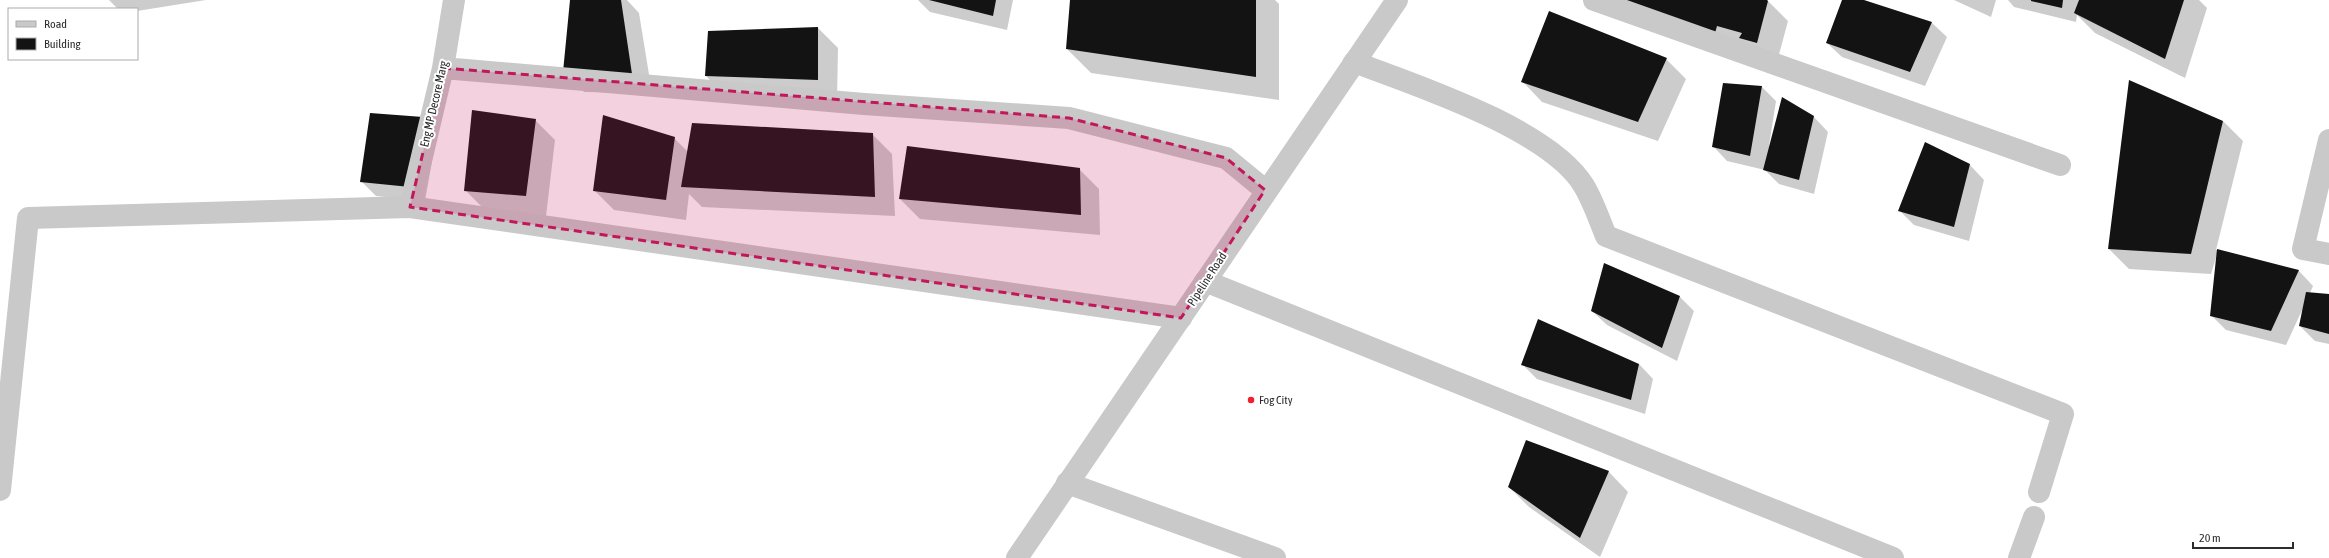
<svg xmlns="http://www.w3.org/2000/svg" width="2329" height="558" font-family="'Asap Condensed',sans-serif">
  <style>
    .shadow { fill: #0003 }
    .building { fill: #131313 }
    .lines { fill: none; stroke-linecap: round; stroke-linejoin: round }
    .minor { stroke: #c9c9c9; stroke-width: 22 }
    .tertiary { stroke: #c9c9c9; stroke-width: 22 }
    .marked { fill: #c2185b; fill-opacity: 0.2; stroke: #c2185b; stroke-width: 3; stroke-dasharray: 8 5; stroke-linejoin: round }
    .poi-dot { fill: #f2202f; stroke: #fff; stroke-width: 1.5 }
    .labels { text-anchor: middle; stroke-width: 4; stroke-linejoin: round; paint-order: stroke }
    .street-label { font-size: 12px; fill: #2c2c2c; stroke: #fff }
    .poi-label { font-size: 12px; fill: #2c2c2c; stroke: #fff; text-anchor: start }
  </style>
  <rect width="100%" height="100%" fill="#fff"/>
  <!-- shadow -->
  <path class="shadow" d="M109,0H206L137,11V9H118Z
    M571,0H627L639,13L652,93L584,92L564,72Z
    M918,0H1013L1007,30L930,12Z
    M1071,0H1275L1279,4V100L1091,73L1067,49Z
    M1763,0L1768,1L1788,21L1777,62L1664,31Z
    M1843,0H1860L1932,23L1947,37L1925,86L1842,57L1827,43Z
    M1954,0H1996L1991,17Z
    M2008,0H2079L2078,2L2080,0H2199L2207,8L2185,78L2095,33L2077,15L2076,22L2014,7Z
    M818,28L838,48L837,100L725,96L706,76Z
    M1666,59L1686,79L1658,141L1542,102L1523,82Z
    M1762,87L1776,101L1769,146L1814,117L1828,132L1814,194L1779,184L1765,170L1727,161L1713,146Z
    M535,120L555,140L546,216L485,210L465,190Z
    M2223,121L2243,141L2216,250L2299,271L2313,286L2310,293L2329,295V344L2315,341L2300,326L2303,308L2286,345L2226,330L2211,315L2218,251L2211,274L2129,269L2109,249Z
    M437,133L425,201L376,196L361,181Z
    M872,134L892,154L895,216L702,207L689,194L686,220L614,210L594,190L674,138L688,152Z
    M1970,165L1984,180L1969,241L1914,225L1899,210Z
    M1079,169L1099,189L1100,235L920,219L900,199Z
    M1680,297L1694,311L1677,361L1607,325L1592,311Z
    M1639,364L1653,379L1645,414L1537,379L1523,365Z
    M1609,472L1628,492L1600,557L1529,507L1509,487Z"/>
  <!-- building -->
  <path class="building" d="M570,0H621L632,74L563,72Z
    M929,0H996L993,16Z
    M1070,0H1256V77L1066,49Z
    M1621,0H1767L1768,1L1757,43L1739,38L1742,33L1717,26L1715,33Z
    M1842,0H1864L1932,22L1910,72L1826,43Z
    M2031,0H2063L2062,8L2031,1Z
    M2079,0H2184L2165,59L2074,13Z
    M1549,11L1667,58L1638,122L1521,82Z
    M818,27V80L705,76L708,31Z
    M2129,80L2223,121L2191,254L2108,249Z
    M1723,83L1762,86L1750,156L1712,147Z
    M1782,97L1814,116L1799,180L1763,170Z
    M472,110L536,119L526,196L464,191Z
    M370,113L423,117L410,187L360,182Z
    M603,115L675,137L666,200L593,191Z
    M692,123L873,133L875,197L681,187Z
    M1925,142L1970,164L1954,227L1898,211Z
    M907,146L1080,168L1081,215L899,199Z
    M2217,249L2299,270L2271,331L2210,316Z
    M1604,263L1680,296L1662,348L1591,311Z
    M2306,292L2329,294V334L2299,326Z
    M1538,319L1639,364L1631,400L1521,365Z
    M1526,440L1609,471L1580,538L1508,487Z"/>
  <g class="lines">
    <!-- minor -->
    <path class="minor" d="M1594,0L2060,165
      M1354,62C1415,85 1550,129 1584,186C1593,201 1599,219 1606,236L2063,414L2039,492
      M443,68L864,104L1069,118L1226,158L1265,190
      M2329,140L2303,249L2329,254
      M410,207L443,68L454,0
      M1205,281L1893,558
      M1067,483L1275,558
      M0,490L28,218L410,207L1181,318
      M2019,558L2034,517"/>
    <!-- tertiary -->
    <path class="tertiary" d="M1017,558L1397,0"/>
  </g>
  <!-- marked area -->
  <path class="marked" d="M443,68L1069,118L1226,158L1265,190L1181,318L410,207Z"/>
  <!-- markers -->
  <circle class="poi-dot" cx="1251" cy="400" r="4"/>
  <g class="labels">
    <!-- street labels -->
    <g class="street-label">
      <text transform="translate(434 104) rotate(-77)" y="4">Eng MP Decore Marg</text>
      <text transform="translate(1207 279) rotate(-57)" y="4">Pipeline Road</text>
    </g>
    <!-- poi labels -->
    <g class="poi-label">
      <text x="1259" y="404">Fog City</text>
    </g>
  </g>
  <!-- legend -->
  <rect x="8" y="8" width="130" height="52" fill="#ffffff" stroke="#ababab"/>
  <rect x="16" y="21" width="20" height="6" fill="#c9c9c9" stroke="#ababab"/>
  <text x="44" y="28" font-size="12" fill="#2c2c2c">Road</text>
  <rect x="16" y="38" width="20" height="12" fill="#131313" stroke="#ababab"/>
  <text x="44" y="48" font-size="12" fill="#2c2c2c">Building</text>
  <!-- scale -->
  <path d="M2193 542v6h100v-6" fill="none" stroke="#2c2c2c" stroke-width="2"/>
  <text x="2199" y="542" font-size="12" fill="#2c2c2c" stroke="#ffffff" stroke-width="3" paint-order="stroke">20 m</text>
</svg>
